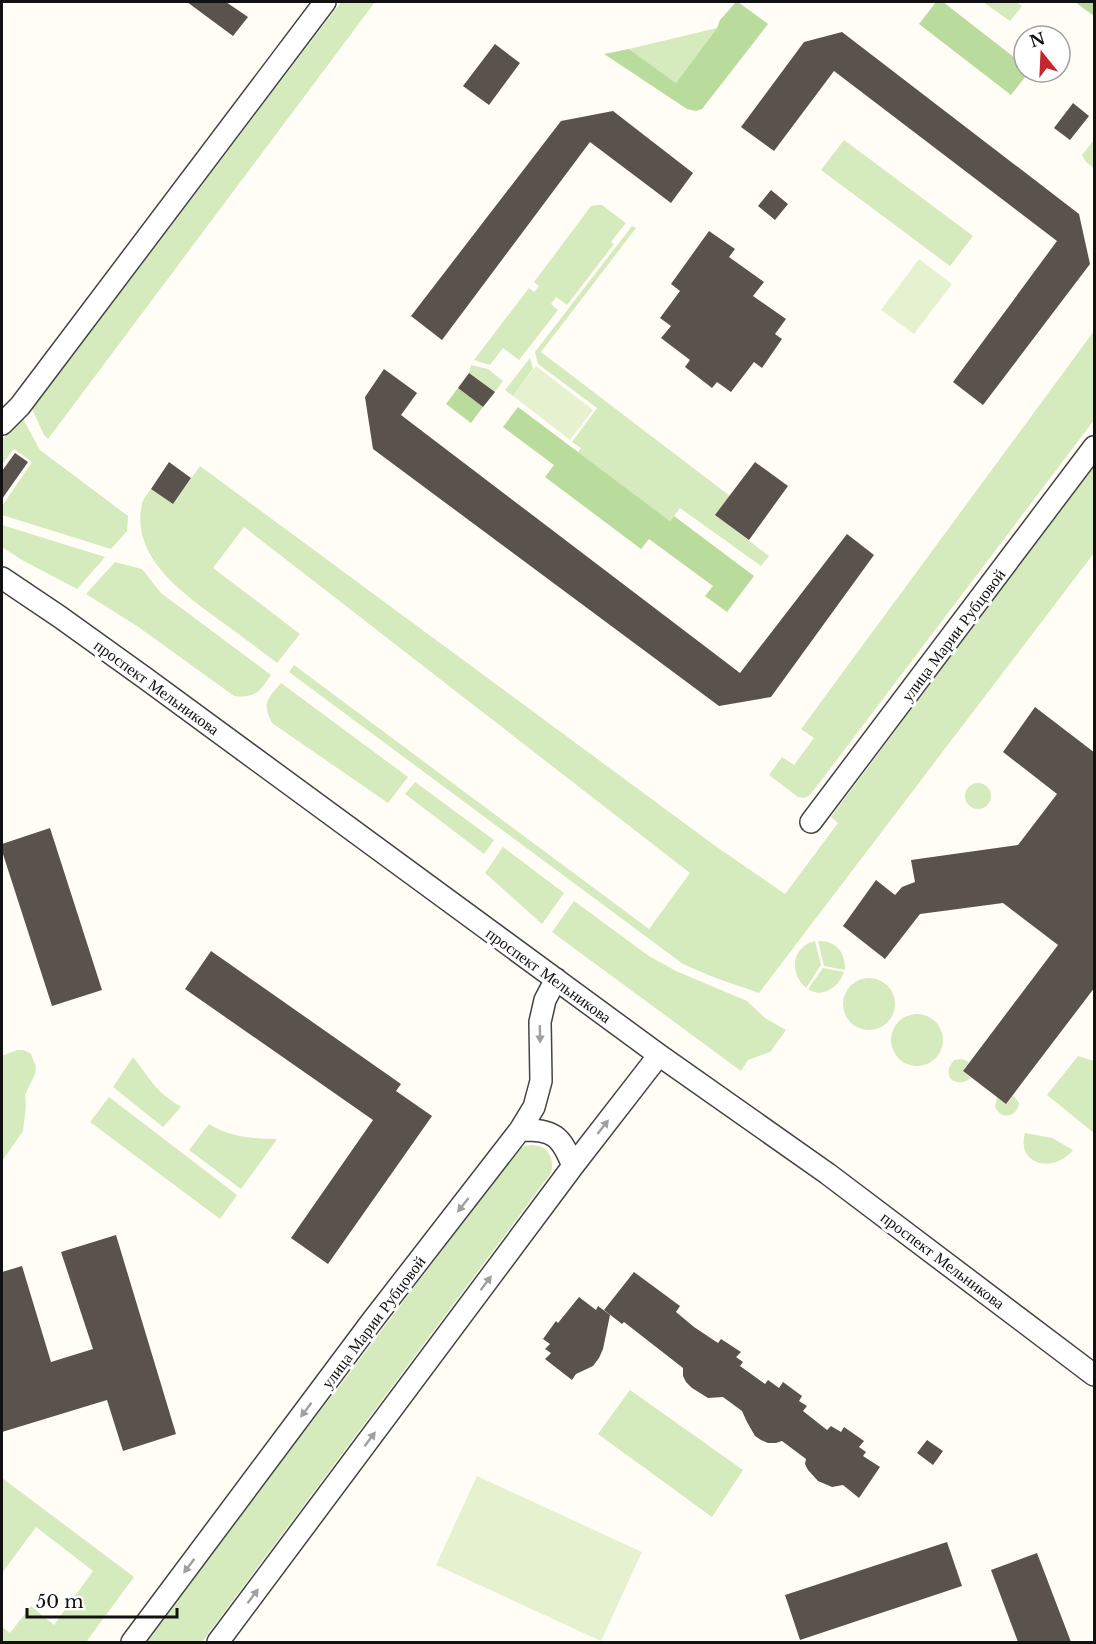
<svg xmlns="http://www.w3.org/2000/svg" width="1096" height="1644" font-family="'Libre Baskerville',serif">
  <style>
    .green { fill: #d5ebbd }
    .forest { fill: #b9dc9c }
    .pitch { fill: #e6f2cf }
    .building { fill: #5a524d }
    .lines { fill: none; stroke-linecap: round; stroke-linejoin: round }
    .minor-casing { stroke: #444; stroke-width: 24 }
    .minor { stroke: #fff; stroke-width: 21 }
    .oneway { fill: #a0a0a0 }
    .labels { text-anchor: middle; stroke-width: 6; stroke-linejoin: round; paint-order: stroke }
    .street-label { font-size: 16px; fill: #111; stroke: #fff }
  </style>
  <rect width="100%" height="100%" fill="#fffdf5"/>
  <!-- green -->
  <path class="green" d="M341,2H375L48,439L44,435L32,409Z
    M983,2H1016L1022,6L1010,21Z
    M717,28L676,83L629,49Z
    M844,140L973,236L950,266L821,170Z
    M1094,140V168L1086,162L1082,155Z
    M598,205H602L626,223L611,242L614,244L567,305L556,297L551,304L558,310L519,360L503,348L490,365L474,360L529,288L534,292L539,286L534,282L591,206Z
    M632,226L636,228L541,352L730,496L716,515L769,556L761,566L680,508L670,521L578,452L581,448L572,442L597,408L538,364L535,352Z
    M1094,331V420L817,786C811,793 808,800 798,797L769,775L782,757L794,765L814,738L801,729Z
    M530,358L533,369L513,396L505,390Z
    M471,365L488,369L503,381L495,392L469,373Z
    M23,419L40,450L128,516L127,531L111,549L2,515V506L32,462L14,449L2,465V439Z
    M1094,465V553L759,993L713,977L683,964L289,672L294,665L649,929L690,873L244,527L213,568L300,634L277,663C258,648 238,634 218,619C183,593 130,557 142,504C143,499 148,493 151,489L173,504L200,466L714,845L785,894L838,823L831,817Z
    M2,525L105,557L77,589L22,560L2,547Z
    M115,562L142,569L161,593L271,675C260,691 255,699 234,696L137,626L86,594Z
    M281,683L408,777L388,803L272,723C262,703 267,699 281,683Z
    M415,782L494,840L484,854L405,794Z
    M965 796a13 13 0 1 1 26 0a13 13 0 1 1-26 0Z
    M503,847L564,893L542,924L485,873Z
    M574,901L649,956L676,971L747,1001L765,1018L786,1030L770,1052L748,1060L741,1071L552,932Z
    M815,941L821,965L806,988C789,973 791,947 815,941Z
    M818,941C836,940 846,953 845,970L824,966Z
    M823,968L844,972C839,987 822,999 808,989Z
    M843 1004a26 26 0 1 1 52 0a26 26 0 1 1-52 0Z
    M891 1040a26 26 0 1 1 52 0a26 26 0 1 1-52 0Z
    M17,1050H24L31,1054L36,1067L35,1074L25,1095L26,1106L23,1131L2,1161V1056Z
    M1078,1056L1094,1061V1133L1047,1095Z
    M133,1057C151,1080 155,1091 181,1107L163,1127L113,1087Z
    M962,1059L969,1062L963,1071L971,1078C955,1090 940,1075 954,1060Z
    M1013,1095L1019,1103C1017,1118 1001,1120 995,1107L997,1097L1006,1104Z
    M109,1097L237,1195L220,1219L90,1122Z
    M209,1124C230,1137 253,1139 277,1139L241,1189L189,1150Z
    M1025,1133L1052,1138L1073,1150C1053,1174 1016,1165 1025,1133Z
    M531,1145C548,1145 555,1158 551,1173L202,1642H146L229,1529L345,1379L518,1149L525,1146Z
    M630,1390L743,1470L712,1517L598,1434Z
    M2,1478L134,1577L86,1642H2V1627L10,1633L31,1606L54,1625L93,1571L36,1527L2,1573Z"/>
  <!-- forest -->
  <path class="forest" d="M736,2H738L768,24L702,109L696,111L687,109L604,54L629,49L676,83L717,28L720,20Z
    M936,2H943L1024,65V72H1029L1011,95L919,24Z
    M1075,2H1094V16Z
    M458,388L483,407L471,423L446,404Z
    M518,407L670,521L674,516L754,576L727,612L705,596L713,586L649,539L641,549L545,477L554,465L503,427Z"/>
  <!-- pitch -->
  <path class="pitch" d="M919,259L952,284L914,334L881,310Z
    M536,366L593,410L570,440L513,396Z
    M477,1476L642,1552L601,1641L436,1565Z"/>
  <!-- building -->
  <path class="building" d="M187,2H226L248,17L233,36Z
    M842,32L1079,214L1090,264L983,405L953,382L1057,241L834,71L774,151L741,127L804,42Z
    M495,44L520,63L489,105L463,86Z
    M1073,103L1089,116L1070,140L1054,128Z
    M613,111L693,173L671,203L590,142L442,340L411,316L561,121Z
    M771,190L788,204L775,220L758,206Z
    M709,231L735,249L729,257L764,282L753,296L786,319L775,334L782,339L762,368L754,362L731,392L717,382L712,388L685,367L690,360L661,338L671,326L660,318L680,291L671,284Z
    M384,369L417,393L401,415L740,673L847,534L874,555L771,697L719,706L373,449L365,397Z
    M469,373L495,392L483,407L458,388Z
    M15,453L28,462L2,499V471Z
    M169,462L191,478L173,504L151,489Z
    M755,462L788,486L749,540L715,515Z
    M1035,707L1095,753V987L1006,1104L963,1071L1058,945L1003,903L920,914L885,959L843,926L876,880L895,895L902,887L915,882L911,860L1018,845L1057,794L1003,752Z
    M50,828L102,990L52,1006L2,851V844Z
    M211,951L401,1084L396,1091L432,1116L328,1264L291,1238L373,1120L185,989Z
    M116,1235L176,1434L123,1451L107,1400L2,1432V1272L22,1266L51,1362L93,1349L61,1252Z
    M634,1272L680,1306L676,1312L694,1327L718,1343L721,1339L741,1352L736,1357L743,1362L740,1366L765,1384L768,1380L779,1388L783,1382L802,1396L799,1401L807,1406L803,1411L827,1430L831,1426L841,1432L844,1427L864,1441L859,1447L866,1452L863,1456L880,1467L859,1498L843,1485L832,1487L818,1481L808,1470L805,1464L806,1459L782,1441L776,1443H768L761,1440L755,1436L747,1422L742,1411L723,1397L708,1398L692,1388L686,1382L683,1376V1368L624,1322L622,1324L604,1310Z
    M579,1297L596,1310L598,1306L610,1315L603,1349L599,1358L593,1366L576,1374L572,1380L545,1359L551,1353L545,1349L550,1344L543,1339L556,1321L558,1323Z
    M927,1440L943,1451L933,1465L917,1453Z
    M947,1542L962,1586L800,1640L785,1595Z
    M1037,1553L1071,1642H1018L991,1570Z"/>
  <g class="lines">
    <!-- minor casing -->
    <g class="minor-casing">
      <path id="minor" d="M2,424L20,406L325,2
        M2,578L60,617L145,678L659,1055L828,1174L1094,1375
        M811,822L1094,447
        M520,1130C554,1129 561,1136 573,1166
        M132,1642L372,1321L520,1130L534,1107L541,1081L540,1022L545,1000L556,979
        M218,1642L573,1166L659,1055"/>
    </g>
    <!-- minor -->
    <use href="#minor" class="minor"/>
  </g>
  <!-- one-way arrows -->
  <defs><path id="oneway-solid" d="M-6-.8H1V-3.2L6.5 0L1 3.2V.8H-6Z" transform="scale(1.5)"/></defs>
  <g class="oneway">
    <use href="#oneway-solid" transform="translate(540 1034) rotate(89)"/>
    <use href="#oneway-solid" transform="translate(603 1127) rotate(-52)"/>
    <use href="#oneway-solid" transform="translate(463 1205) rotate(128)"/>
    <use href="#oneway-solid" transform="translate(486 1283) rotate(-53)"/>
    <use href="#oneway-solid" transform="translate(306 1410) rotate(127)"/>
    <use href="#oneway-solid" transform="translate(370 1439) rotate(-53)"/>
    <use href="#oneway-solid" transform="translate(189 1566) rotate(127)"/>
    <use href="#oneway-solid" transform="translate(253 1596) rotate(-53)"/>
  </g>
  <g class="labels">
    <!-- street labels -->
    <g class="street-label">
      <text transform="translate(953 635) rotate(-53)" y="6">улица Марии Рубцовой</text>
      <text transform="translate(157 687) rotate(36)" y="6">проспект Мельникова</text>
      <text transform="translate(549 975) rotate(36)" y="6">проспект Мельникова</text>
      <text transform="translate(943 1260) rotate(37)" y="6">проспект Мельникова</text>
      <text transform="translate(373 1322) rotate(-53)" y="6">улица Марии Рубцовой</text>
    </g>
  </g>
  <!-- border -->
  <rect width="1096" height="1644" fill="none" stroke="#111111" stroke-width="6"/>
  <!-- north arrow -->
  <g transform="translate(1042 54) rotate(342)"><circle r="28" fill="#ffffff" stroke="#a0a0a0" stroke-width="1.5"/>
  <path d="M0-4.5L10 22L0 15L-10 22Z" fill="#c4262e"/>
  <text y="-9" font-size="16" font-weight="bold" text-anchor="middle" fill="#111111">N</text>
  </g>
  <!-- scale -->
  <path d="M27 1608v9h150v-9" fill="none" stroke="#111111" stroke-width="3"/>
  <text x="36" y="1608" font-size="18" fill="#111111" stroke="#ffffff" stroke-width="4.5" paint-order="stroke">50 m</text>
</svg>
